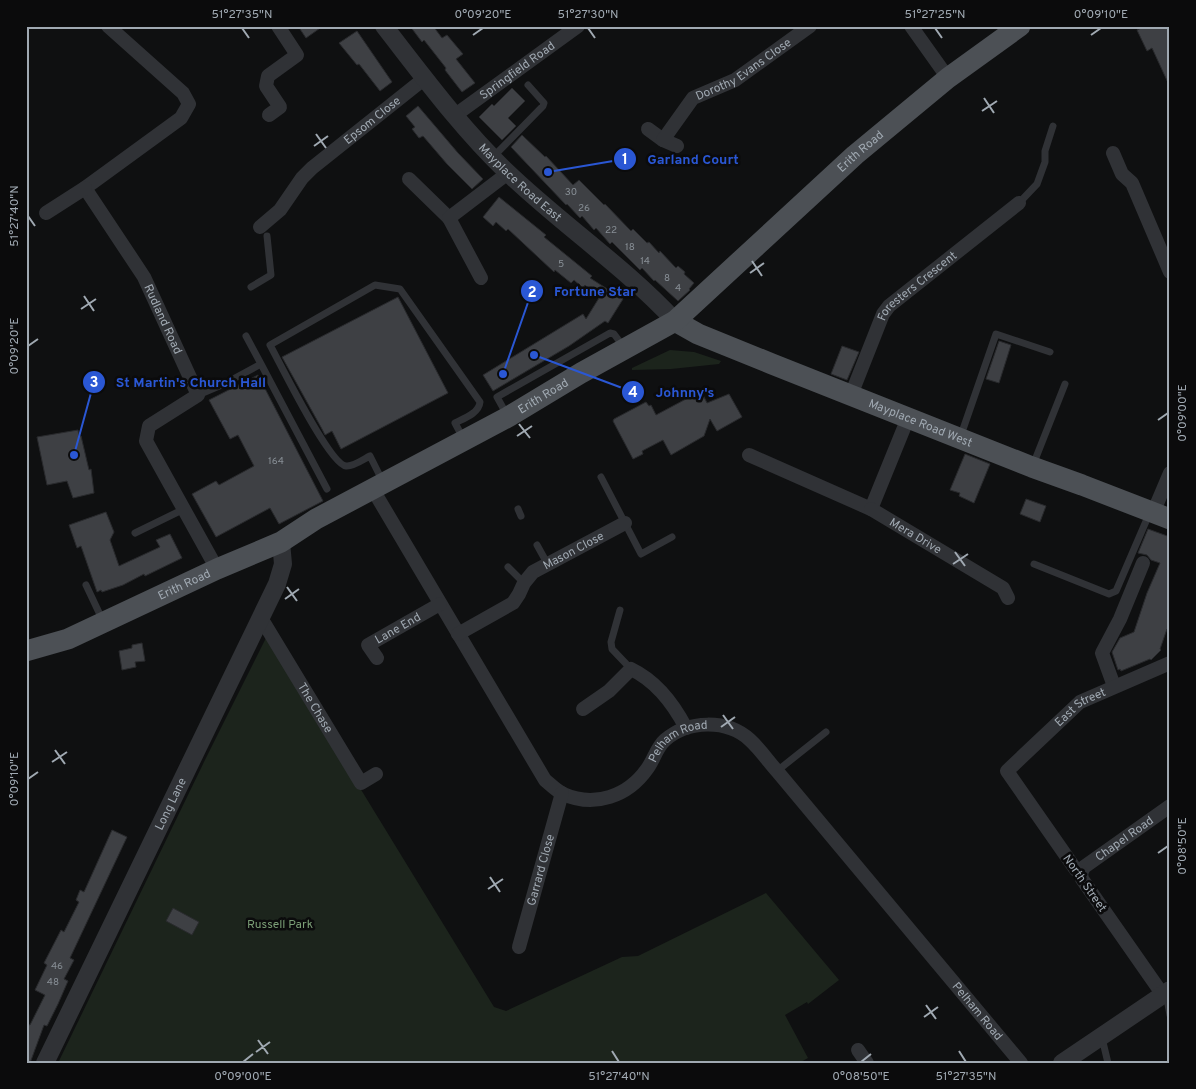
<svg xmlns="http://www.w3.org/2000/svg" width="1196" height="1089" font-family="Overpass,sans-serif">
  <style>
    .green { fill: #1c241c }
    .building { fill: #3e4044; stroke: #292a2d }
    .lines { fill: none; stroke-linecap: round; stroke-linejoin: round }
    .service { stroke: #303236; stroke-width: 7 }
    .minor { stroke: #303236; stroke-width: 14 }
    .tertiary { stroke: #303236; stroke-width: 18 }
    .primary { stroke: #4c5055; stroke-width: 21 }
    .ticks { fill: none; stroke: #a0a9b2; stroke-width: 2 }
    .labels { text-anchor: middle; stroke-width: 5; stroke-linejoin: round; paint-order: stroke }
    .number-label { font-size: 10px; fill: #888f96 }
    .street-label { font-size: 12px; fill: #a0a9b2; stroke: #0b0b0c }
    .park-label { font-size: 12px; fill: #7b9e76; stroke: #0b0b0c }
    .leader { fill: none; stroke: #2a57d4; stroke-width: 2 }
    .callout-dot { fill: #2a57d4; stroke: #0b0b0c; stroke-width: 2 }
    .mark-label { font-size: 15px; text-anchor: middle; font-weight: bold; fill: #fff }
    .callout-label { font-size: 14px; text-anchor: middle; font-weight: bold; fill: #2a57d4; stroke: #0b0b0c; stroke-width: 5; stroke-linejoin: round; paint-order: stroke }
    .neatline { fill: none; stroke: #a0a9b2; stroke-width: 2 }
    .ticks-label { font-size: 12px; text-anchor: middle; fill: #a0a9b2 }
  </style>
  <rect width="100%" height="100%" fill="#0f1011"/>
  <!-- green -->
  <path class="green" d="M670,350L694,352L721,361L719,364L671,369L632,370V368Z
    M267,636L494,1007L506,1011L622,957L638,956L766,893L839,980L808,1004L807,1002L785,1015L808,1058L799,1063H58L204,762Z"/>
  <!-- building -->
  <path class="building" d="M298,26H323L306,38Z
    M410,26H433L442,38L447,35L463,54L456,59L475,83L462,92L445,70L446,68L424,40L422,42Z
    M1146,26H1170V87L1152,48L1147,51L1137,30Z
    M357,31L392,82L380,91L359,64L357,65L339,43Z
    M512,88L525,101L508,118L516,126L502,140L479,117L492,104L494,106Z
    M418,106L458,153L483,179L472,189L447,164L423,136L419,138L412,129L415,127L406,116Z
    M522,135L545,157L546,156L573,185L579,180L604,205L605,204L631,231L633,229L647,243L649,242L659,253L660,251L676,268L678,266L685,272L684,274L694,283L689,289L690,290L678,301L655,280L654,281L642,268L640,270L612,242L610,244L596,228L594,230L582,216L580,218L567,204L566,205L511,147Z
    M499,197L546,235L544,237L592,276L590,278L623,299L608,323L605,321L569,346L493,391L483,375L583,314L586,319L599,298L585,285L583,288L574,280L571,283L555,270L554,272L508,229L506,231L496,222L493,226L483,217Z
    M398,297L448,393L341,449L332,431L325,435L322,429L282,357Z
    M999,341L1011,345L999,383L986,379Z
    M842,346L859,352L847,380L831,374Z
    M258,375L323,501L279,524L270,508L216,537L192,494L216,481L219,485L254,466L238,435L230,439L209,400Z
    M701,391L707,403L729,394L742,417L717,431L710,419L704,436L671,455L663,440L642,451L643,454L633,459L613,421L614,419L646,402L649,406L651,405L656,415Z
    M78,430L79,436H81L89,470L91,469L94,493L73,498L67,481L47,485L37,437Z
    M965,454L990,464L974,503L959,496L960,493L950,490Z
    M1026,499L1046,506L1040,522L1020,514Z
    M106,512L114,532L110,540L119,566L160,547L156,540L170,534L182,558L145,576L144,574L123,585L102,592L101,590L97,592L81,546L77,548L69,525Z
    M1148,529L1170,537V630L1167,629L1160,649L1161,650L1151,660L1150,659L1121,671L1120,669L1118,670L1112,652L1120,638L1134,632L1147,593L1160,563L1151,560L1147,555L1138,553Z
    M142,643L145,661L135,662L136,667L122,670L119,651L132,648V645Z
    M112,830L127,837L70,958L74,960L64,979L68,981L58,1004L47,1026L44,1025L30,1063H26V1024L30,1025L45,995L35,990L47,965L44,963L61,930L64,932L79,902L76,900L80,890L84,892Z
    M173,908L199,922L192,935L166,921Z"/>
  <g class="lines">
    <!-- service -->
    <path class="service" d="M493,157L543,106L544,103L528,85
      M1019,203L1037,184L1045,162V151L1053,126
      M251,287L271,275L267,236
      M246,336L261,364
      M198,395L224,384L261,364L327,489
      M507,415L497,397L610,333L614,334L623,346
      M961,435L996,334L1050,352
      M1033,465L1065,384
      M601,477L641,554L672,537
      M383,482L370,456C364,459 353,467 346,466C329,464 280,363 270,345L375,285L400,289L480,402C479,413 465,418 455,423L463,438
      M518,509L521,516
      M135,533L184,509
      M537,545L547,563
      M1034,564L1109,594L1116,591L1150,512
      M508,567L524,583
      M86,585L103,621
      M620,610L611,642L612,649L631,669
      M777,771L826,732
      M1166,993L1170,1015
      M1102,1038L1108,1063"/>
    <!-- minor -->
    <g class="minor">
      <path id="s1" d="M108,26L183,93L189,104L181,118L85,188L144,277L198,395L149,426L146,441L217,569"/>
      <path d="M911,26L948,78"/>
      <path d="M269,115L280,107L266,86L268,76L297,55L278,26"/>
      <path id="s2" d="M454,116L578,26"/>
      <path d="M648,129L663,140"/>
      <path id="s3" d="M677,146L663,140L693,98L735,80L810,26"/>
      <path d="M1113,153L1122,174L1132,183L1170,272"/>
      <path d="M409,179L449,218"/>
      <path d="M46,213L85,188"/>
      <path id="s4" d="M260,227L280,210L302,178L312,168L425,78"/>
      <path d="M481,278L449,218L508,173"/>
      <path id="s5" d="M851,395L883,314L889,306L1019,203"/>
      <path d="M749,455L871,509L908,418"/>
      <path id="s6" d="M372,488L545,780C551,785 557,791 563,794C595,808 628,796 647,769C654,760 656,748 665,740C688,720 727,719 750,740C760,749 768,761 777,771L1021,1063"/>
      <path id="s7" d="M871,509L1003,588L1008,598"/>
      <path d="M1153,513L1170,473"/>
      <path id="s8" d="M261,618L361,783L376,774"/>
      <path id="s9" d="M458,634L513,603L519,594L524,583L533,572L625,523"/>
      <path id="s10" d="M377,658L368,645L440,604"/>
      <path d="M1114,686L1102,653L1120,619L1143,563"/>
      <path d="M583,709L609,691L631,669C656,681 673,703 686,728"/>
      <path id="s11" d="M1081,873L1084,867L1170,806"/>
      <path id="s12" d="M519,947L562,793"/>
      <path id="s13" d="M1163,995L1082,879L1081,873L1076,870L1007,771L1080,702L1170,663"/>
      <path d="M858,1050L867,1063"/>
    </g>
    <!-- tertiary -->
    <g class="tertiary">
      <path id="s14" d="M384,26C423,76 461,128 507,172C561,224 624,266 675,321"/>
      <path id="s15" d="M45,1063L277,584L283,564L281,542"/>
      <path d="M1062,1063L1170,990"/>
    </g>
    <!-- primary -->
    <g class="primary">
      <path id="s16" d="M675,321L698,334L772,364L1032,467L1082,485L1170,519"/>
      <path id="s17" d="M26,651L68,639L217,569L281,542L316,519L508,417L581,373L675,321L855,155L948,78L1020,26"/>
    </g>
  </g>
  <!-- ticks -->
  <path class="ticks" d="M242,28L249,38M588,28L595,38M935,28L942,38M473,35L483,28M1091,35L1101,28M984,98L994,113M982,111L997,101M316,134L326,148M314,146L328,136M28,216L35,226M752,261L762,276M750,273L764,263M84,296L94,311M81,309L96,299M28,346L38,339M1158,420L1168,413M519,424L530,438M517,436L532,426M955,552L965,566M953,564L968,554M287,587L297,601M285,599L299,589M723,715L733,729M721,727L735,717M55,750L65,764M52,762L67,752M28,779L38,772M1158,853L1168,846M490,877L500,892M488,889L503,879M926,1005L936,1019M924,1017L938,1007M258,1040L268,1054M612,1051L619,1062M959,1051L966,1062M256,1052L270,1042M243,1062L253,1054M861,1062L871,1054"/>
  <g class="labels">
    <!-- number labels -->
    <g class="number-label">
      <text x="571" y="195">30</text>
      <text x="584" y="211">26</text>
      <text x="611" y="233">22</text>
      <text x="630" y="250">18</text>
      <text x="645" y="264">14</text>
      <text x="561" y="267">5</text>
      <text x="667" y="281">8</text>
      <text x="678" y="291">4</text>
      <text x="276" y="464">164</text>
      <text x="57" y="969">46</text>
      <text x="53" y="985">48</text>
    </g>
    <!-- street labels -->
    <g class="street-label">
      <text dy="4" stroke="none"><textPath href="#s3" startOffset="125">Dorothy Evans Close</textPath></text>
      <text dy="4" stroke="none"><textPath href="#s2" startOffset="78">Springfield Road</textPath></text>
      <text dy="4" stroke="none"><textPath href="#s4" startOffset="156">Epsom Close</textPath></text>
      <text dy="4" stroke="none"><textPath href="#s17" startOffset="981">Erith Road</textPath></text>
      <text dy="4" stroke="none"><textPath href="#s14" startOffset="208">Mayplace Road East</textPath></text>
      <text dy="4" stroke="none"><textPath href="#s5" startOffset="131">Foresters Crescent</textPath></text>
      <text dy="4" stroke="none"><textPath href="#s1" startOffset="401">Rudland Road</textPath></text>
      <text dy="4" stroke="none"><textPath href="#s17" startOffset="578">Erith Road</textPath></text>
      <text dy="4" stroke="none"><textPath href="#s16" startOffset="266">Mayplace Road West</textPath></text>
      <text dy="4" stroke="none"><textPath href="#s7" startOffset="52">Mera Drive</textPath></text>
      <text dy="4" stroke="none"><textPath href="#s9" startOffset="146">Mason Close</textPath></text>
      <text dy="4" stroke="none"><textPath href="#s17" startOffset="172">Erith Road</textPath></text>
      <text dy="4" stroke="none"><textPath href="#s10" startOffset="50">Lane End</textPath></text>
      <text dy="4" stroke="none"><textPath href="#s8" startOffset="105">The Chase</textPath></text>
      <text dy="4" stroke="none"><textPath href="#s13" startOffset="372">East Street</textPath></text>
      <text dy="4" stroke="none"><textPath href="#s6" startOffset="502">Pelham Road</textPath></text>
      <text dy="4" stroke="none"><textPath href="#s15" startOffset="288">Long Lane</textPath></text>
      <text dy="4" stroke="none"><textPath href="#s11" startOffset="56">Chapel Road</textPath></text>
      <text dy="4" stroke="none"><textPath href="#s12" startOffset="80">Garrard Close</textPath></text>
      <text transform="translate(1085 883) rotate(55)" y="4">North Street</text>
      <text dy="4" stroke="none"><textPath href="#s6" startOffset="938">Pelham Road</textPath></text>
    </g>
    <!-- park labels -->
    <g class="park-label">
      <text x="280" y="928">Russell Park</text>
    </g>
  </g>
  <!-- callouts -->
  <path class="leader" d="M548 172L625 159M503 374L532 291M74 455L94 382M534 355L633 392"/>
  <g class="callout-dot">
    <circle cx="548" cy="172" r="5"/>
    <circle cx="503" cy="374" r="5"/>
    <circle cx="74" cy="455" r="5"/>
    <circle cx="534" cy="355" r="5"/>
    <circle cx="625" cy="159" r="12"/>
    <circle cx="532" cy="291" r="12"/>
    <circle cx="94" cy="382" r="12"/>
    <circle cx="633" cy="392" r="12"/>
  </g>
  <g class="mark-label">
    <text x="625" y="164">1</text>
    <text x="532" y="297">2</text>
    <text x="94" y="387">3</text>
    <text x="633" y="397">4</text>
  </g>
  <g class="callout-label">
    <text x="693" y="164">Garland Court</text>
    <text x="595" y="296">Fortune Star</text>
    <text x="191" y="387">St Martin's Church Hall</text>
    <text x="685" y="397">Johnny's</text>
  </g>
  <!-- border -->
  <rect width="1196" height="1089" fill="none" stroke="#0b0b0c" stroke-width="55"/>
  <rect x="28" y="28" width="1140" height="1034" class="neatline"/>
  <g class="ticks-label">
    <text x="242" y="18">51°27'35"N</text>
    <text x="483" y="18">0°09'20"E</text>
    <text x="588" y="18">51°27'30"N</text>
    <text x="935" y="18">51°27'25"N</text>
    <text x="1101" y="18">0°09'10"E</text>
    <text transform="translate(14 216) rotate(-90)" y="4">51°27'40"N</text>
    <text transform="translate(14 346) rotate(-90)" y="4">0°09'20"E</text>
    <text transform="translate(1182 413) rotate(-90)" y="4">0°09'00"E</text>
    <text transform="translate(14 779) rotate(-90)" y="4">0°09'10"E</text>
    <text transform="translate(1182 846) rotate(-90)" y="4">0°08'50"E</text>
    <text x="243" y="1080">0°09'00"E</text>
    <text x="619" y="1080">51°27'40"N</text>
    <text x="861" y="1080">0°08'50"E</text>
    <text x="966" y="1080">51°27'35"N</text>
  </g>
</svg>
